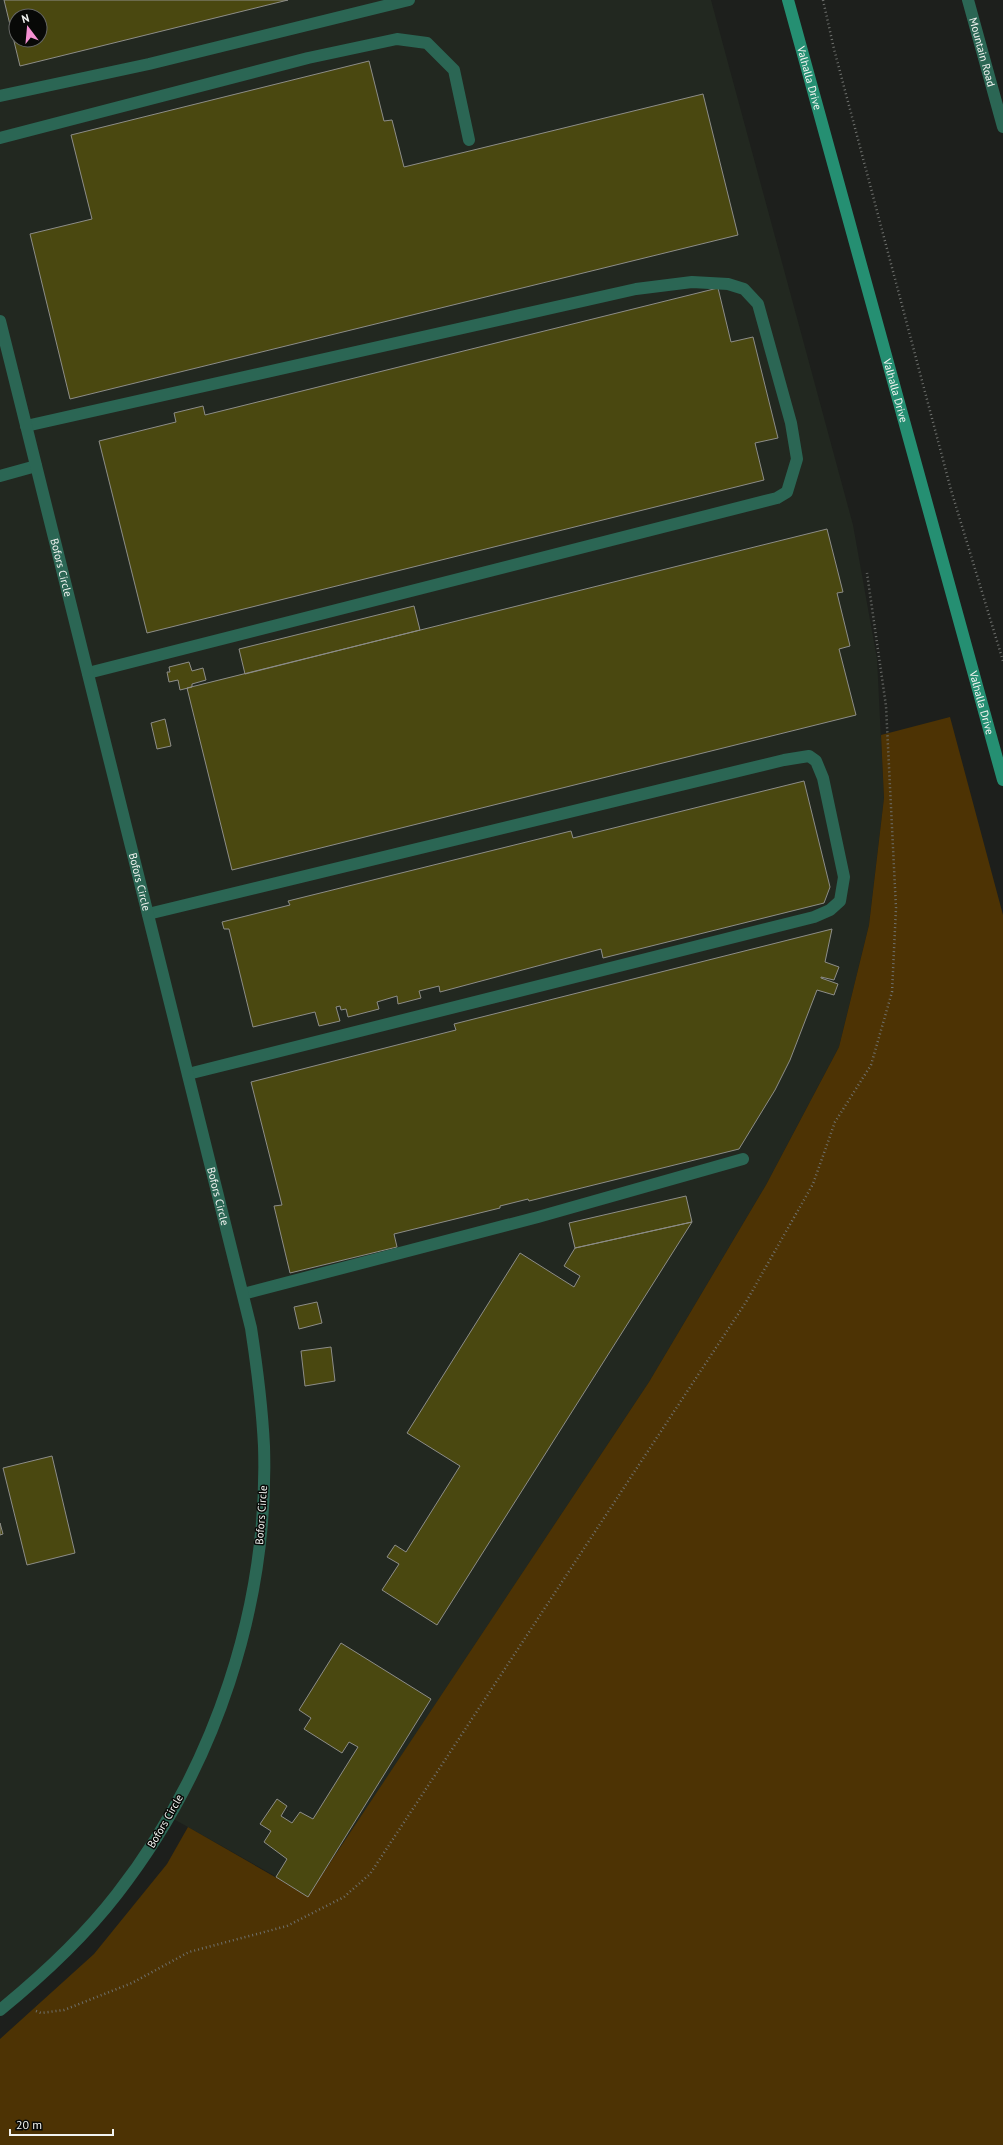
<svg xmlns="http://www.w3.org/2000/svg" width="1003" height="2145" font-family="'PT Sans',sans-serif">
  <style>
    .built { fill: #222820; fill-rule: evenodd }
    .green { fill: #4d3304 }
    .building { fill: #4a4810; stroke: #8d8d88; fill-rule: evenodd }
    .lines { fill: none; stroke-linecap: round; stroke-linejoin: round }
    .path { stroke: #6f716e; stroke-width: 2.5; stroke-dasharray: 1 3; stroke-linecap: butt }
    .lane { stroke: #2b6654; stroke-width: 12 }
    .street { stroke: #2b6654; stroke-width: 12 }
    .secondary { stroke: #258f72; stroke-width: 12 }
    .labels { text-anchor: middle; stroke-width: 3; stroke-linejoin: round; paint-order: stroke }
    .street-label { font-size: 11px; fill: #f2f4f1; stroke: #080907 }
  </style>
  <rect width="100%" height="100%" fill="#1d1f1c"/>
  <!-- built -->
  <path class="built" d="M0,0H711L853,525L877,659L884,798L869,925L839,1047L766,1185L649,1382L309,1895L170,1817L117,1894L0,2010ZM16,16H40V40H16Z"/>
  <!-- green -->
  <path class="green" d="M950,717L1003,915V2145H0V2039L94,1954L167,1864L188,1827L308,1896L649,1382L766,1185L839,1047L869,925L884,798L881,735Z"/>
  <!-- building -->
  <path class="building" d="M4,0H288L20,66ZM16,16H40V40H16Z
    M369,61L384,121L392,120L404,167L703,94L738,235L70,399L30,234L92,219L71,135Z
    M718,288L731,342L753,337L778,438L755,443L764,480L147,633L99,441L176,422L174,413L203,406L205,415Z
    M827,529L843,592L837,593L850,646L839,649L856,715L232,870L187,688Z
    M414,606L420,630L245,674L239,649Z
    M189,662L192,671L203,668L206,680L192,684V687L180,690L178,680L169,682L167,672H170L169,667Z
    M165,719L171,746L157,749L151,723Z
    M804,781L830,887L824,903L603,958L601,949L440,992L439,986L419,991L421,998L398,1004L397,996L377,1002L379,1009L348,1017L346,1009L341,1010L340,1006L336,1007L340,1021L319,1026L315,1012L253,1027L229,929H224L222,922L290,905L288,901L571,831L573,838Z
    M832,929L825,962L839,967L834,980L821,977V978L838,984L834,995L817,990L790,1060L775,1090L739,1149L529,1201L528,1199L500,1206V1208L394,1234L397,1247L290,1273L274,1206L282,1205L251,1082L456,1030L454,1024Z
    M686,1196L692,1222L575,1248L569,1223Z
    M692,1222L437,1625L382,1590L399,1564L387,1557L395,1545L406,1552L460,1466L407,1433L520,1253L574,1287L580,1276L564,1266L575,1248Z
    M317,1302L322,1323L299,1329L294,1307Z
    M331,1347L335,1381L305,1386L301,1351Z
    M52,1456L75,1553L27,1565L3,1468Z
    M0,1523L3,1534L0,1535Z
    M341,1643L431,1699L308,1897L276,1877L287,1859L264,1842L271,1831L260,1824L277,1799L287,1806L281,1816L292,1823L300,1812L313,1819L358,1747L349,1742L342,1753L304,1729L311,1718L299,1710Z"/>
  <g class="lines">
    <!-- path -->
    <path class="path" d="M823,0L834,49L951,490L1003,661
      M36,2011L41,2013L64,2010L132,1983L189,1952L287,1926L344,1897L370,1874L746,1302L813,1184L835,1122L871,1065L892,992L896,908L886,706L867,573"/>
    <!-- lane -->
    <path class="lane" d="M0,96L149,64L409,0
      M0,138L308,58L397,39L427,43L454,70L469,140
      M26,426L636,289L692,282L728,284L744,289L758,304L791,423L797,459L787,492L777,498L88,673
      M0,476L36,466
      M148,914L784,760L809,756L816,761L823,778L844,877L840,901L830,910L814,917L188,1074
      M243,1294L538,1217L743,1159"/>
    <!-- street -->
    <g class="street">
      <path id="s1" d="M968,0L1003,127"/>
      <path id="s2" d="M0,321L251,1328C257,1367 262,1406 264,1446C269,1606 215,1768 117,1894C83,1938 43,1975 0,2010"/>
    </g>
    <!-- secondary -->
    <path class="secondary" id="s3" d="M788,0L1003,780"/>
  </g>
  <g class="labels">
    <!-- street labels -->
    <g class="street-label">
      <text dy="4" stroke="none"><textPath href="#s1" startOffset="54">Mountain Road</textPath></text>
      <text dy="4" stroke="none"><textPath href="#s3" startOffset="81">Valhalla Drive</textPath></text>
      <text dy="4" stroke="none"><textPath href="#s3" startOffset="405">Valhalla Drive</textPath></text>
      <text dy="4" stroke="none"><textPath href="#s2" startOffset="254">Bofors Circle</textPath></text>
      <text dy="4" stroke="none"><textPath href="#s3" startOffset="729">Valhalla Drive</textPath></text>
      <text dy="4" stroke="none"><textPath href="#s2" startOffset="578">Bofors Circle</textPath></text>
      <text dy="4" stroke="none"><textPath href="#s2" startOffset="902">Bofors Circle</textPath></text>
      <text transform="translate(261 1515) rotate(-86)" y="4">Bofors Circle</text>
      <text transform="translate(165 1821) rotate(-60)" y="4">Bofors Circle</text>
    </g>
  </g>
  <!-- north arrow -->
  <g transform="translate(28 28) rotate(344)"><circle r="19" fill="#080907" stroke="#666765"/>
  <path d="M0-3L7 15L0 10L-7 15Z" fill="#f591d2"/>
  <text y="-6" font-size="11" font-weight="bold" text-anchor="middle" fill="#f2f4f1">N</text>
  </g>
  <!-- scale -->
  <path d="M10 2129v6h103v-6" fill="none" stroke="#f2f4f1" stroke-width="2"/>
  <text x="16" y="2129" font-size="12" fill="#f2f4f1" stroke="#080907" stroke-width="3" paint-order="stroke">20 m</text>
</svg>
